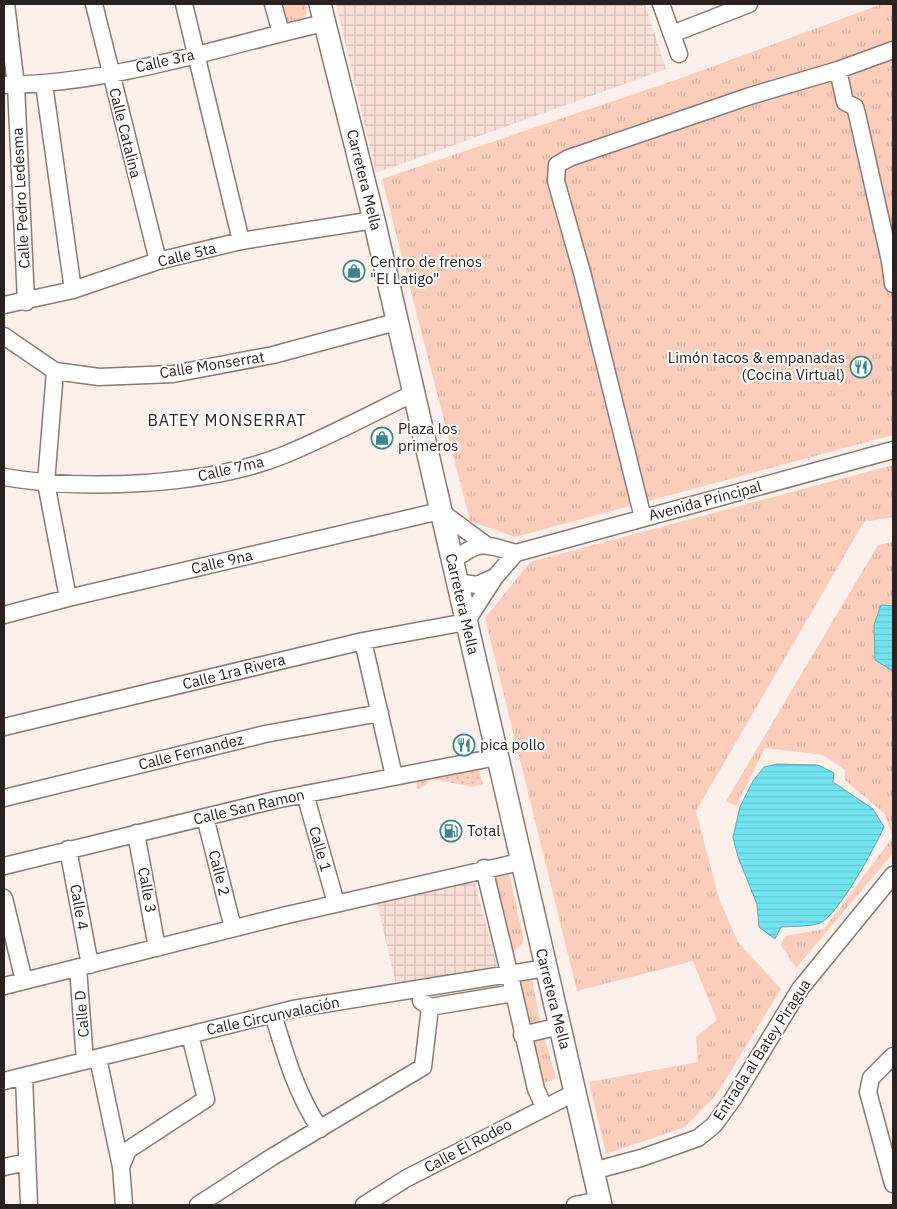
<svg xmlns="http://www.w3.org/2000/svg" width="897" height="1209" font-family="'IBM Plex Sans',sans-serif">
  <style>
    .industrial { fill: url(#industrial-grid) }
    .grass { fill: url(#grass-tufts) }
    .garden { fill: url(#garden-dots) }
    .water { fill: url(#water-rules); stroke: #5caab2 }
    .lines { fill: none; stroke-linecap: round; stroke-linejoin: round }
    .minor-casing { stroke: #897a74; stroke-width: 19 }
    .major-casing { stroke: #897a74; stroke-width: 24 }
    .minor { stroke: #fff; stroke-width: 16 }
    .major { stroke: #fff; stroke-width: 21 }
    .labels { text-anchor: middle; stroke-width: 4; stroke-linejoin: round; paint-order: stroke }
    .street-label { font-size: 15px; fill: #292220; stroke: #fff }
    .poi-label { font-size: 15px; fill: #292220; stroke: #fff; text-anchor: start }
    .neighbourhood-label { font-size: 16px; letter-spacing: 1px; fill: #292220; stroke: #fff }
  </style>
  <defs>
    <pattern id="industrial-grid" width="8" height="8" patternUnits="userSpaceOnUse" patternTransform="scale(1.25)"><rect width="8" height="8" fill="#f9dfd6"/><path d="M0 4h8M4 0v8" fill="none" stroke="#d5bfb7"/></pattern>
    <pattern id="grass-tufts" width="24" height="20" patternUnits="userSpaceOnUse" patternTransform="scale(1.25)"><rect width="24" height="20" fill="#fbcdbb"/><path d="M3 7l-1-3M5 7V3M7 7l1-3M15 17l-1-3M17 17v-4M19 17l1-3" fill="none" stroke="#d7b0a0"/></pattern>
    <pattern id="garden-dots" width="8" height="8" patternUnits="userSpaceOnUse" patternTransform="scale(1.25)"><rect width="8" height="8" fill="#fbcdbb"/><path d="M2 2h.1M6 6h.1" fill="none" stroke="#d7b0a0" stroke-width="1.8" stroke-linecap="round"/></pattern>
    <pattern id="water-rules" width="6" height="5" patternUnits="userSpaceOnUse" patternTransform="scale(1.25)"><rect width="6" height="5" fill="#72e4f0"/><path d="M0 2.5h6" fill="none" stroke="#63c3ce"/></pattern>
  </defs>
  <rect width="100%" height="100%" fill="#fdefe9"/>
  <!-- industrial -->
  <path class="industrial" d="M336,4H645L666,69L376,173Z
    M474,879L498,970L396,985L377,903Z"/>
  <!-- grass -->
  <path class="grass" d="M279,4H305L307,11L304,19L296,24C283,22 282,15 279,4Z
    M882,4H893V435L515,537L470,521L382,179L673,81Z
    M893,465V517L864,522L696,811L719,899L738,942L781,989L716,1095L685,1127L606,1154L589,1082L698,1062L696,1037L717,1020L693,961L577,991L485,618L530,562Z
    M893,542V853L796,968L781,945L785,936L824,929L893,837L885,814L845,780V770L823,755L765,748L736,806L726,801L878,545Z
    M509,873L523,937V944L515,950H511L490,877Z
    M531,974L541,1027L527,1031L515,977Z
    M543,1033L556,1078L544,1083L529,1037Z"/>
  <!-- garden -->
  <path class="garden" d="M477,764L483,784L473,787L432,779L418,790L416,778Z"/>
  <!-- water -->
  <path class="water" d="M881,605L893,606V671L875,660L874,625Z
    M777,764L818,765L834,773L833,782L873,809L884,827C874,848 840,913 820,923C810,927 792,926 781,927L775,939L759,927L757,904L738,857L733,837L740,807L753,781L764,767Z"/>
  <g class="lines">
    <!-- minor casing -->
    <g class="minor-casing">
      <path id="minor" d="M6,4L16,85L26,302
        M94,4L158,261
        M184,4L241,241
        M273,4L281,33
        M661,4L679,54
        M672,34L749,4
        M838,70L893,50
        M44,84L73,290
        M4,85C112,84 219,47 324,23
        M4,305L73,290L158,261L241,241L374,220
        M4,336L55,371L99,377L173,374L273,355L396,322
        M55,371L46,483L68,598
        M4,477C85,491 207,486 284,455C328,437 371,414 414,393
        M643,518L583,276L556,181L557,165L569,158L750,96L838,70L845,102L855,107L857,114L890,261L893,284
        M452,562C479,539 484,544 516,553L893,450
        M457,582L477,585L495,577
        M4,615L68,598L440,511L486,545
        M363,641L394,776
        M4,727L363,641L466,622L495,577L516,553
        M305,794L336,903
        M4,798L265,734L380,713
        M205,817L233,928
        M136,833L157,948
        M68,849L90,965
        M4,866L275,800L497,757
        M4,898L24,981
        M78,968L85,1061
        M4,986L287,915L520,862
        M514,993L536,1089L544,1107
        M421,1001L430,1007L514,993L484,868
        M273,1014C285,1054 296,1093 320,1129
        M522,1035L560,1026
        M893,1056L871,1078L868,1092L893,1184
        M98,1058L121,1167
        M24,1076L29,1205
        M4,1081L293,1009L546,968
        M4,1167L27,1162
        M593,1171L641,1158L698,1138L714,1125L733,1099L800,989L893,875
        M124,1205L121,1167L128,1150L206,1099L190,1035
        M198,1205L272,1157L423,1067L430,1007
        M364,1205L407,1178L576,1092
        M575,1205L600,1200"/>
    </g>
    <!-- major casing -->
    <g class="major-casing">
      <path id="major" d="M320,4L374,220L601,1205"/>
    </g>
    <!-- minor -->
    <use href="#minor" class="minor"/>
    <!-- major -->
    <use href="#major" class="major"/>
  </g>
  <!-- icons -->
  <defs>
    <g id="shop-ring" transform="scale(1.125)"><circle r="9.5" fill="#fff" stroke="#3d848c" stroke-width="1.5"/><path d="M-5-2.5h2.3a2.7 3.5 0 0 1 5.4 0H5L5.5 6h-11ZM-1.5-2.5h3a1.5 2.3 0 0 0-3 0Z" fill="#3d848c"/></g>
    <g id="restaurant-ring" transform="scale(1.125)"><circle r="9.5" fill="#fff" stroke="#3d848c" stroke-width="1.5"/><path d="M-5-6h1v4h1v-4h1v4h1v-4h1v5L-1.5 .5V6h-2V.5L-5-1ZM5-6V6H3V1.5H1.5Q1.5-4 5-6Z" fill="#3d848c"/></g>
    <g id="fuel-ring" transform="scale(1.125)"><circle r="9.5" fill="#fff" stroke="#3d848c" stroke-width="1.5"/><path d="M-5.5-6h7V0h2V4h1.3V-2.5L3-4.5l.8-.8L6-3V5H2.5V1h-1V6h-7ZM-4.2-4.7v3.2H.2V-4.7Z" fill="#3d848c"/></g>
  </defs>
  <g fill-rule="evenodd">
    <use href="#shop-ring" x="354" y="271"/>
    <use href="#restaurant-ring" x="861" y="367"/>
    <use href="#shop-ring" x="382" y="438"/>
    <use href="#restaurant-ring" x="464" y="745"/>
    <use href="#fuel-ring" x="451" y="831"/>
  </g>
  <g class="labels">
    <!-- street labels -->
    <g class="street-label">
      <text transform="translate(165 61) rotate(-13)" y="5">Calle 3ra</text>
      <text transform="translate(125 133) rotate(76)" y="5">Calle Catalina</text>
      <text transform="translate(364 180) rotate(76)" y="5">Carretera Mella</text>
      <text transform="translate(21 198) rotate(-93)" y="5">Calle Pedro Ledesma</text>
      <text transform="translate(187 255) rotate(-14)" y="5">Calle 5ta</text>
      <text transform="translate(212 365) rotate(-9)" y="5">Calle Monserrat</text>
      <text transform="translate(231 469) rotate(-13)" y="5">Calle 7ma</text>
      <text transform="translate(705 501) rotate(-15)" y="5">Avenida Principal</text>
      <text transform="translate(222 562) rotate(-13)" y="5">Calle 9na</text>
      <text transform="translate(462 604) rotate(77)" y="5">Carretera Mella</text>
      <text transform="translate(234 672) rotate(-14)" y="5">Calle 1ra Rivera</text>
      <text transform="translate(191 752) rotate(-14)" y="5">Calle Fernandez</text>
      <text transform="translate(249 807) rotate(-13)" y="5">Calle San Ramon</text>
      <text transform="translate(320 849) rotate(74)" y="5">Calle 1</text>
      <text transform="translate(219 873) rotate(76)" y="5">Calle 2</text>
      <text transform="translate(147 890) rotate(80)" y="5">Calle 3</text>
      <text transform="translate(79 907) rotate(80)" y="5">Calle 4</text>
      <text transform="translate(553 999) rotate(76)" y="5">Carretera Mella</text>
      <text transform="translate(82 1014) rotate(-95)" y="5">Calle D</text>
      <text transform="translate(273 1016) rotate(-12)" y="5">Calle Circunvalación</text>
      <text transform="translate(762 1050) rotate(-57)" y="5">Entrada al Batey Piragua</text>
      <text transform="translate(468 1146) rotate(-28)" y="5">Calle El Rodeo</text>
    </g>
    <!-- poi labels -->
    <g class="poi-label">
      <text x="370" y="267">Centro de frenos<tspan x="370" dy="17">"El Latigo"</tspan></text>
      <text x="845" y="363" text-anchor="end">Limón tacos &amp; empanadas<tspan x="845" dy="17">(Cocina Virtual)</tspan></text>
      <text x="398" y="434">Plaza los<tspan x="398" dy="17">primeros</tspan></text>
      <text x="480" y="750">pica pollo</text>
      <text x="467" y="836">Total</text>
    </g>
    <!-- neighbourhood labels -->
    <g class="neighbourhood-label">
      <text x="227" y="426">BATEY MONSERRAT</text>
    </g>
  </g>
  <!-- border -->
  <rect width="897" height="1209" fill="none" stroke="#292220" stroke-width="10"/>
</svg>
